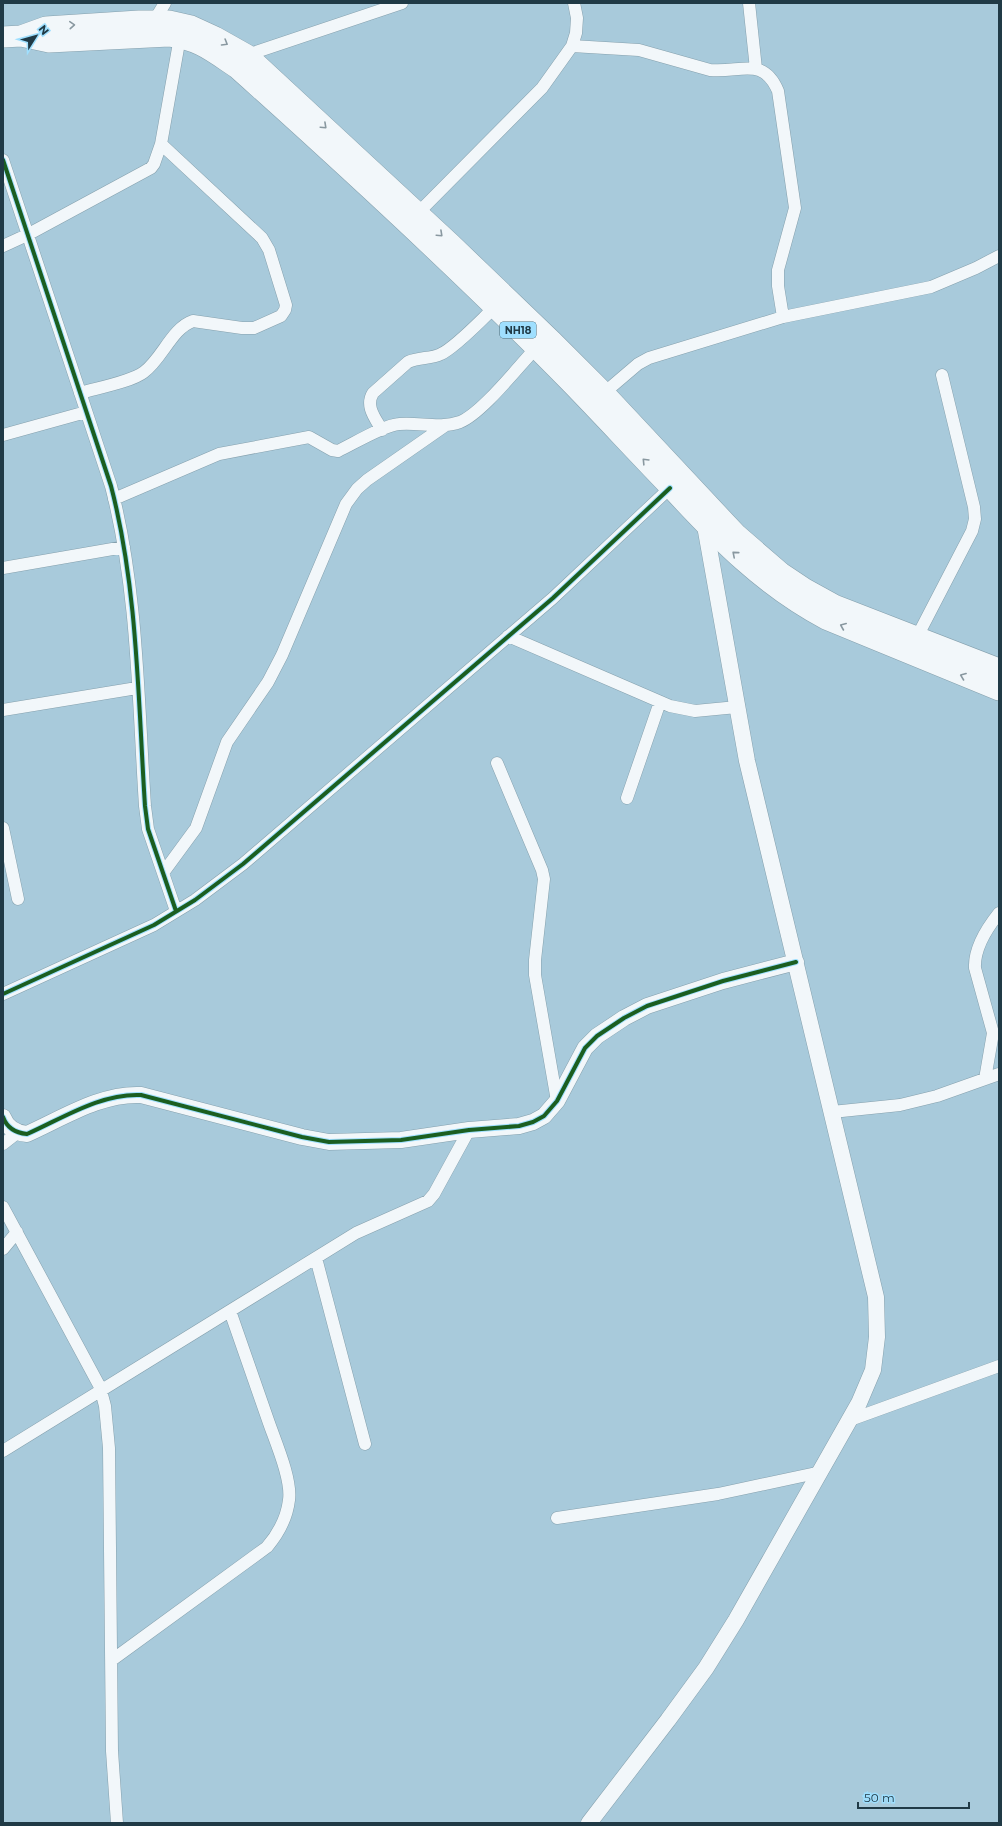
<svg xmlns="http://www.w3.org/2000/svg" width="1002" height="1826" font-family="Montserrat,sans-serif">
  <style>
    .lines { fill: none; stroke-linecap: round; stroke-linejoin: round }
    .street-casing { stroke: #85a0ad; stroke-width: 13 }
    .secondary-casing { stroke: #85a0ad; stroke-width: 17 }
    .highway-casing { stroke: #85a0ad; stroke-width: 22 }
    .street { stroke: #f2f7fa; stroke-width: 12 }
    .secondary { stroke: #f2f7fa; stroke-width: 16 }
    .highway { stroke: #f2f7fa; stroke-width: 21 }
    .cycleway-casing { stroke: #9fdffe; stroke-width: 6 }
    .cycleway { stroke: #1b5e20; stroke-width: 4 }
    .oneway { stroke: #8998a0 }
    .labels { text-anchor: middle; stroke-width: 3; stroke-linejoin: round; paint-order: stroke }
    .shield { fill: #9fdffe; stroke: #466c7d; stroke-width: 1 }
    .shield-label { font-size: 10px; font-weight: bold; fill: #203a46 }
  </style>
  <rect width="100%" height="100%" fill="#a8cadb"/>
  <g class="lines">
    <!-- street casing -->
    <g class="street-casing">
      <path id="street" d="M749,3L756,69
        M154,21L165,3
        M572,46L639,50L710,70C741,73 763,56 778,91L795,208L778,270V286L783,317
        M247,55L402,3
        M3,160L111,486C138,590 138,700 145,806L148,829L176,911
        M418,213L542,88L572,46L576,33L577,18L574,3
        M3,246L27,235L151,168L154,164L161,144L180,37
        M80,393C97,388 131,382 144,372C162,359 172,328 193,321L242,328H254L281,316L285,310L286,305L269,250L262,238L161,144
        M604,393L638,364L649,358L783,317L931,287L976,268L999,256
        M382,430C375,418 365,406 373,393L408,362C419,357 431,359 441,354C456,347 482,319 495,307
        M3,435L86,412
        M114,499L219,454L309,437L332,450L338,451C353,444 384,425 399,424C419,422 440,429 460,422C482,413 518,367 536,348
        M3,568L124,547
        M508,636L670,706L695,711L737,707
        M917,637L972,531L975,519L974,507L942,375
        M3,710L137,688
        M497,763L542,870L544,879L535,960V975L557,1101
        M627,798L660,702
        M3,828L18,899
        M163,873L196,828L227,742L268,682L282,655L346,504L357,489L367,480L446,425
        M3,994L154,925L195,900L243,864L553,598L670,488
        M985,1079L993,1033L975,968C974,949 987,928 999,913
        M832,1112L900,1105L937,1096L999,1074
        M3,1144L17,1133
        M3,1207L100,1387L105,1406L109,1448L112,1751L117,1823
        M3,1249L17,1232
        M316,1258L365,1444
        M850,1420L999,1366
        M3,1451L356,1233L428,1201L434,1194L469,1130
        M557,1518L718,1494L821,1472
        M112,1660L267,1547C278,1534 287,1517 289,1500C292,1480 276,1443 269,1423C256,1386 243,1348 230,1311"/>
    </g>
    <!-- secondary casing -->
    <g class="secondary-casing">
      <path id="secondary" d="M3,1117C7,1128 16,1133 27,1134C63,1118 101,1093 141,1095L302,1137L329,1142L401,1140L469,1130L519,1126L533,1122L544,1116L557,1101L585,1048L597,1036L624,1018L647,1006L723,981L796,962
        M589,1823L668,1720L706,1668L736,1620L859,1403L873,1370L877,1337L876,1297L747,761L704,520"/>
    </g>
    <!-- highway casing -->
    <g class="highway-casing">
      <path id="highway" d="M21,36L49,42L169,36C198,39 213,52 237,68C351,170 464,274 571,383C605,418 638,454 672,489C719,540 764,586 826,619L999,690
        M3,37L21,36L46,27L139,21H169L191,26L215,37L247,55L451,244L552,341L604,393L736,534L781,573L805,589L834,605L999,669"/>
    </g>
    <!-- street -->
    <use href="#street" class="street"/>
    <!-- secondary -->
    <use href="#secondary" class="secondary"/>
    <!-- highway -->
    <use href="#highway" class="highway"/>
    <!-- cycleway casing -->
    <g class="cycleway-casing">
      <path id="cycleway" d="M3,160L111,486C138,590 138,700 145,806L148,829L176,911
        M3,994L154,925L195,900L243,864L553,598L670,488
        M3,1117C7,1128 16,1133 27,1134C63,1118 101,1093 141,1095L302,1137L329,1142L401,1140L469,1130L519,1126L533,1122L544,1116L557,1101L585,1048L597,1036L624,1018L647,1006L723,981L796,962"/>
    </g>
    <!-- cycleway -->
    <use href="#cycleway" class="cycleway"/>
  </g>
  <!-- one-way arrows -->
  <defs><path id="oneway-chevron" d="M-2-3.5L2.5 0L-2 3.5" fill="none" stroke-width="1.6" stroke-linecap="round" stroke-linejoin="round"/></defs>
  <g class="oneway">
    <use href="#oneway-chevron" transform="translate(72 25) rotate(-4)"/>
    <use href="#oneway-chevron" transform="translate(225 43) rotate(31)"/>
    <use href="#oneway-chevron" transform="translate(324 126) rotate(43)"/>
    <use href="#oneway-chevron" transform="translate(440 234) rotate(43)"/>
    <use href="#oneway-chevron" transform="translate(645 461) rotate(-134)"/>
    <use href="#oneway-chevron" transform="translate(735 554) rotate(-139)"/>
    <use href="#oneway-chevron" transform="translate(843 626) rotate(-157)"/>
    <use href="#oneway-chevron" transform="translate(963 676) rotate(-159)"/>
  </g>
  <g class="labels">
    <!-- shield labels -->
    <rect class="shield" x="500" y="322" width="36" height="16" rx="3"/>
    <g class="shield-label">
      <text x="518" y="334">NH18</text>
    </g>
  </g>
  <!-- border -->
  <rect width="1002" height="1826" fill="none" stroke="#203a46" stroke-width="8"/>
  <!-- north arrow -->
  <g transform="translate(36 36) rotate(53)" stroke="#9fdffe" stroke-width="3" paint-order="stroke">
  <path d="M0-3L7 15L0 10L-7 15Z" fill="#203a46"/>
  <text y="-6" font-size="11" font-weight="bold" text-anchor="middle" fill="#203a46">N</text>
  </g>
  <!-- scale -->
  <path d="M858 1802v6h111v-6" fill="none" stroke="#203a46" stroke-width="2"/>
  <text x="864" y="1802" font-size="12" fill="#203a46" stroke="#9fdffe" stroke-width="3" paint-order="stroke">50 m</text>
</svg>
